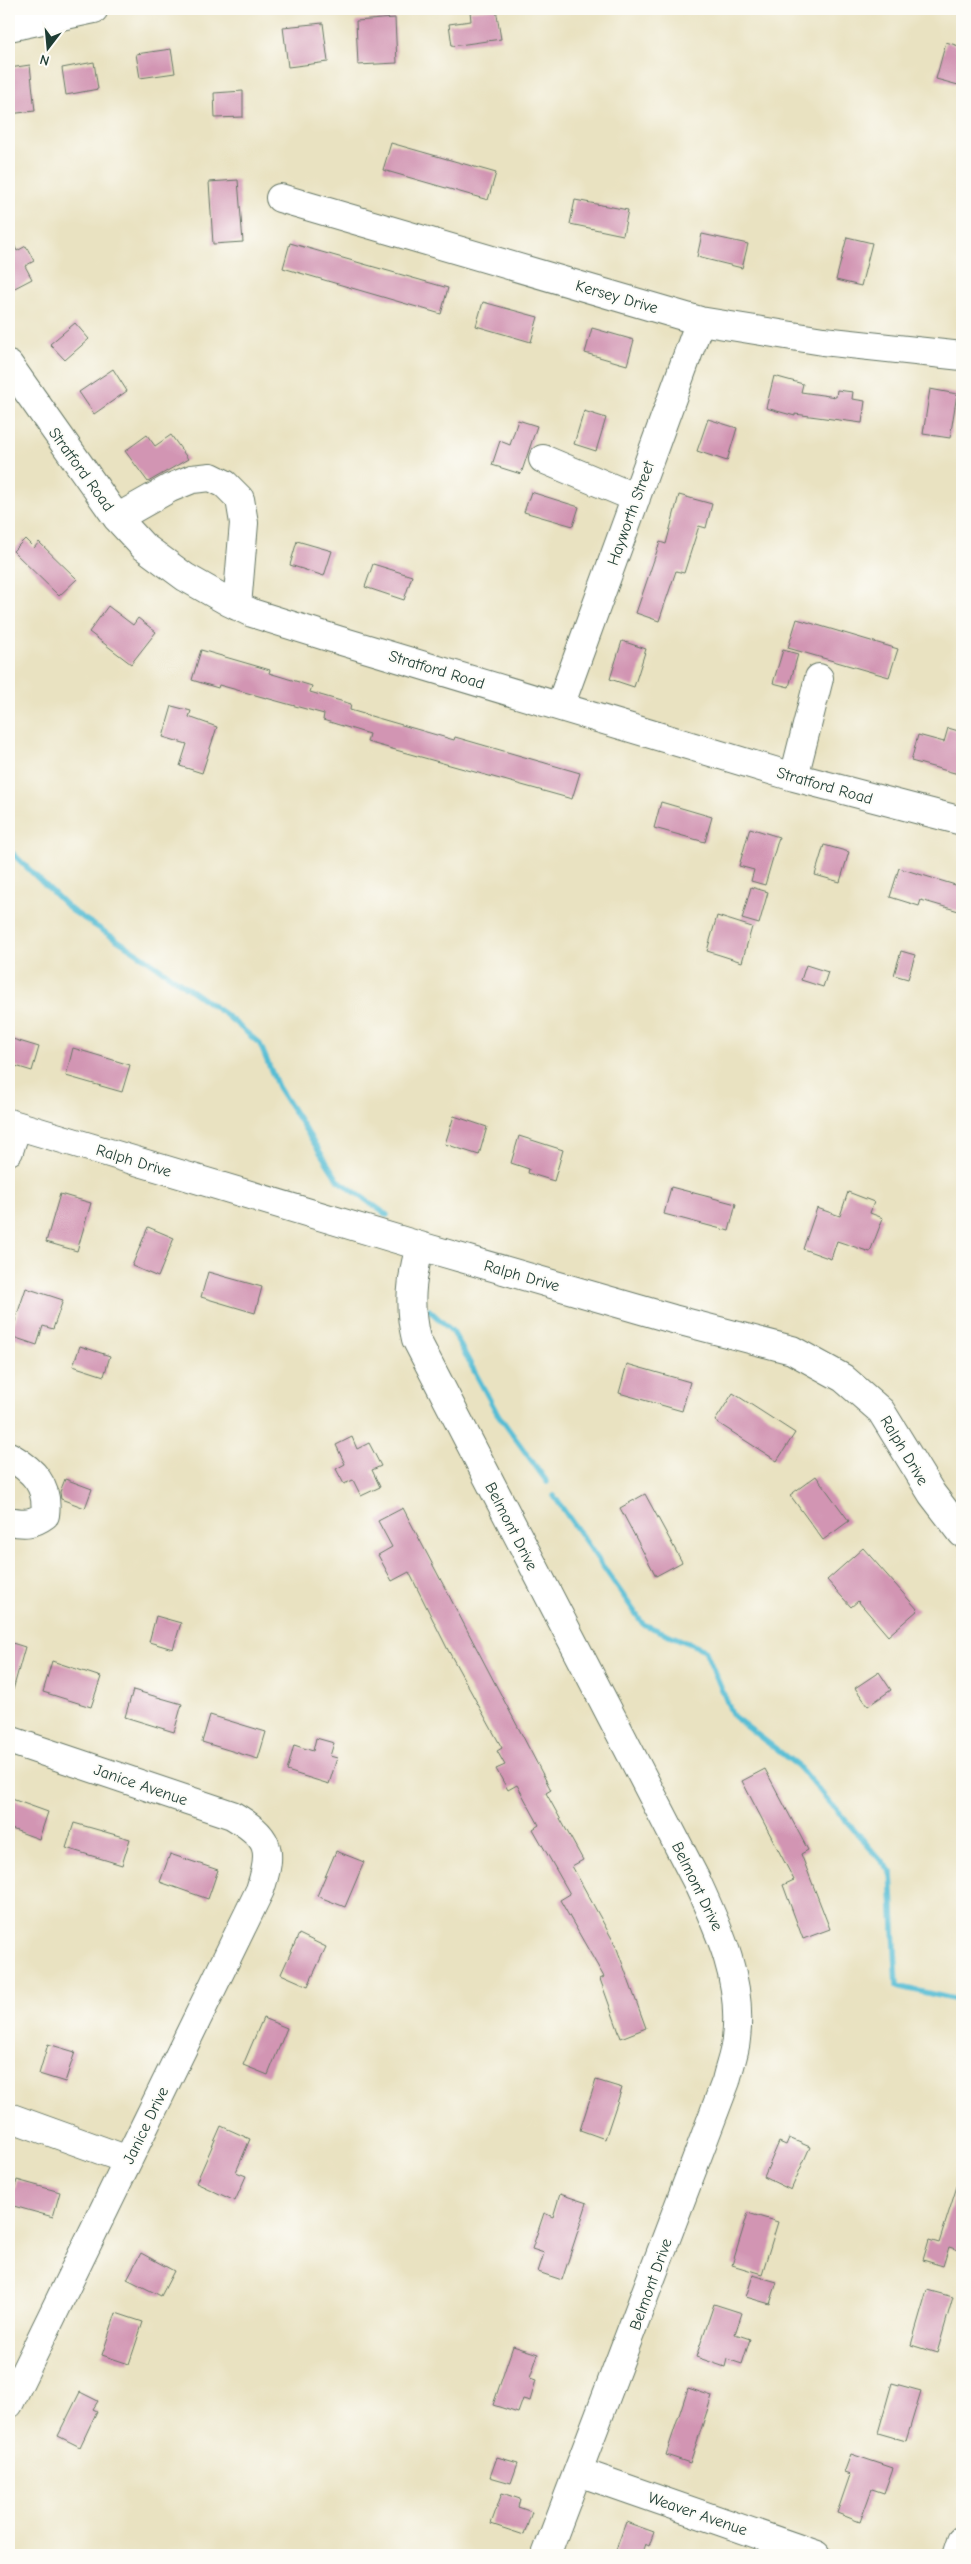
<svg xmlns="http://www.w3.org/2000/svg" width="971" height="2564" font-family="'Comic Neue',sans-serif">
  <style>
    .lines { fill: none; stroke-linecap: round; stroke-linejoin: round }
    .stream { stroke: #56bdd4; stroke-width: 5.5 }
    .building { fill: #d295b3 }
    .minor-casing { stroke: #667765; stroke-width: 30 }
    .major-casing { stroke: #667765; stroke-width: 30 }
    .minor { stroke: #fff; stroke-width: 28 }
    .major { stroke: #fff; stroke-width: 28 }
    .labels { text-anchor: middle; stroke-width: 4; stroke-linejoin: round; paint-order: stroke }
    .street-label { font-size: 16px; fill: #1f3d34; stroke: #fdfcf7 }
  </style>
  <rect width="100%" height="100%" fill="#fdfcf7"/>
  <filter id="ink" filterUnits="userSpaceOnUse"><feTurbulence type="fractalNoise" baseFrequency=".02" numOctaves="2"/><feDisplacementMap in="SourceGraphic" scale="10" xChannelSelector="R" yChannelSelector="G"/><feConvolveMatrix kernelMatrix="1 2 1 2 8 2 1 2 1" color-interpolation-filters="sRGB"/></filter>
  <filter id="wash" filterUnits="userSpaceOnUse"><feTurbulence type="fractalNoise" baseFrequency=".0096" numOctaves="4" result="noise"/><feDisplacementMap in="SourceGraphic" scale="20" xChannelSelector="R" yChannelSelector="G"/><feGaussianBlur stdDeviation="1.12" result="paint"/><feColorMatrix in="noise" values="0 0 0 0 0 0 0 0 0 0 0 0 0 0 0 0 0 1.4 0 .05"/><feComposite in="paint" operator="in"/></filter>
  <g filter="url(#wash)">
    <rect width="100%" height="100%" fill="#e9e2c1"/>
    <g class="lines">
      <!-- stream -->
      <path class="stream" d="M9,850L71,910L145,958L226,1015L260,1044L278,1087L338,1180L387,1215
        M429,1310L453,1332L497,1413L547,1482
        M554,1496L643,1624L705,1650L733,1716L798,1766L891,1872L897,1986L962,2001"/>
    </g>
    <g id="blocks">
      <!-- building -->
      <path class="building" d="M496,9L501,39L452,46L449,24L471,21L470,11Z
        M395,18L397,63L358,65L356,21Z
        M323,23L328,62L288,67L283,27Z
        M946,42L962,47V86L936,79Z
        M171,49L175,73L140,78L136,54Z
        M94,62L98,89L66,95L62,68Z
        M30,65L35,111L9,114V68Z
        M243,91V117L215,118L214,93Z
        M391,143L496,173L488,200L383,170Z
        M238,180L243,242L213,244L209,182Z
        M575,200L628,210L623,235L570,224Z
        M9,234L17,251L26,246L34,261L25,266L32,279L9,291Z
        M702,234L748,244L742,268L697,257Z
        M847,237L872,243L861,286L836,280Z
        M290,243L448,288L441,314L283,268Z
        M483,302L538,317L531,342L476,326Z
        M75,323L89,339L65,360L50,344Z
        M592,328L634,340L627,365L585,353Z
        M113,369L127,391L94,414L79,392Z
        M774,376L803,384L801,392L836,397L837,390L853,392L852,399L865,401L862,423L795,414V416L766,408Z
        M930,389L957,394L950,438L923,434Z
        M584,411L606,418L596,451L574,444Z
        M708,419L737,428L727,461L697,451Z
        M518,420L537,426L521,474L492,465L500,441L510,445Z
        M147,435L155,446L171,435L188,459L148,482L125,451Z
        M531,492L579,507L573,526L524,512Z
        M679,495L712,504L706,528L699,526L684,573L676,571L659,621L636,613L660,542L666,544Z
        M25,539L34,548L39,542L77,579L59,596L13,551Z
        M297,541L332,551L324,576L290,565Z
        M373,564L412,576L404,600L365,587Z
        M108,606L133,625L138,618L156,632L131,664L89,632Z
        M797,619L898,649L889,677L788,648Z
        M622,641L646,649L634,687L610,679Z
        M201,650L270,670L269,673L312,686L310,692L351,704L350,710L454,740L455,737L580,773L572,799L367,742L369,734L323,720L324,714L219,685L218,688L192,680Z
        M783,650L798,654L789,687L773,683Z
        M172,706L191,711L189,717L217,727L202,773L180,766L187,744L163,737Z
        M948,728L962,732V775L911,761L918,735L944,742Z
        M661,802L712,817L705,842L654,828Z
        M750,828L779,837L765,885L751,881L754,870L739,866Z
        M824,845L849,852L840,882L815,875Z
        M899,868L962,887V912L921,900L919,906L890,897Z
        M751,887L768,892L759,924L742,919Z
        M717,916L752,927L742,962L707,951Z
        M901,951L915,955L908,979L894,975Z
        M806,965L828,972L823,987L801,980Z
        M9,1038L39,1047L32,1071L9,1064Z
        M73,1048L130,1065L122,1092L66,1076Z
        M454,1116L487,1127L479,1155L445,1144Z
        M519,1136L563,1150L554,1181L528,1173L529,1169L511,1163Z
        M671,1187L736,1204L729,1231L664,1214Z
        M848,1192L874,1202L870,1213L883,1218L870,1252L837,1241L831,1259L803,1249L817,1208L840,1216Z
        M60,1194L91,1203L77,1251L46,1242Z
        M148,1227L174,1238L158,1277L132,1266Z
        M208,1272L262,1287L255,1313L201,1297Z
        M26,1288L63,1300L53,1329L43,1326L37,1345L10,1336Z
        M80,1346L110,1356L104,1376L73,1366Z
        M627,1364L690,1382L682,1411L619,1393Z
        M733,1393L795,1433L777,1461L715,1421Z
        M352,1437L357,1449L369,1443L381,1466L372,1470L380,1487L361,1496L353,1480L344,1484L336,1469L345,1464L336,1445Z
        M816,1476L849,1521L823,1540L790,1495Z
        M65,1479L92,1489L85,1508L61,1499L60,1492Z
        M645,1494L682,1562L656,1576L620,1508Z
        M403,1508L551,1790L546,1793L583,1860L572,1866L616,1946L646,2028L621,2038L600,1979L604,1977L560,1900L570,1894L533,1829L539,1825L517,1785L508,1790L496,1769L505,1765L497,1751L502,1748L448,1650L409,1572L392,1581L378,1555L392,1547L378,1521Z
        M863,1548L918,1610L888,1636L858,1601L851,1607L827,1580Z
        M156,1616L181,1623L173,1649L149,1642Z
        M9,1642L25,1647L13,1690L9,1689Z
        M52,1661L101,1677L91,1707L43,1692Z
        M879,1672L891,1690L868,1706L855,1688Z
        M133,1690L182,1704L174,1732L125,1717Z
        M210,1715L266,1732L258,1759L202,1742Z
        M316,1738L334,1743L330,1756L337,1758L329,1784L287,1771L294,1745L313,1751Z
        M765,1769L808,1850L801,1854L830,1929L803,1939L783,1885L794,1880L742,1781Z
        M9,1798L48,1812L39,1839L9,1828Z
        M74,1823L130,1839L122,1865L66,1848Z
        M336,1851L364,1862L345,1907L317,1896Z
        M170,1854L218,1870L208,1899L160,1882Z
        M299,1934L326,1947L308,1986L281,1974Z
        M263,2018L287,2028L268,2075L243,2065Z
        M48,2044L75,2052L65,2082L39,2074Z
        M596,2080L622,2088L605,2139L580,2130Z
        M221,2126L250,2139L236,2172L246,2176L235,2201L196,2183Z
        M789,2138L810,2147L791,2190L764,2177L779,2142L786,2145Z
        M17,2180L60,2192L53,2217L10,2205Z
        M959,2180H962V2251L949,2247L943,2266L923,2260L929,2240L939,2243Z
        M560,2194L587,2203L562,2280L538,2272L544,2253L532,2249L544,2213L553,2217Z
        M748,2213L778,2222L762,2274L732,2265Z
        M141,2253L174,2271L161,2296L127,2279Z
        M753,2275L777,2282L770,2304L746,2297Z
        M927,2290L953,2297L937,2353L911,2345Z
        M714,2304L742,2313L735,2334L750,2339L742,2364L727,2359L725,2367L696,2357Z
        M116,2313L143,2322L129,2364L102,2355Z
        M513,2346L538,2354L530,2378L536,2380L530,2401L523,2399L518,2413L493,2405Z
        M892,2383L921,2391L906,2441L878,2433Z
        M688,2388L712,2396L690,2463L666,2455Z
        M80,2392L98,2401L93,2409L97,2411L80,2447L58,2436Z
        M851,2454L893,2468L884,2493L872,2489L860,2522L837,2513L850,2475L844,2473Z
        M497,2457L518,2463L511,2483L490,2477Z
        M502,2493L520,2499L518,2507L532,2512L524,2535L491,2524Z
        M626,2522L654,2532L649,2546L645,2544L641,2555H614Z"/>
    </g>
  </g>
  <g filter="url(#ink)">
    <use href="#blocks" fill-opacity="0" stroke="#667765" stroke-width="1"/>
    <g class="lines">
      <!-- minor casing -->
      <g class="minor-casing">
        <path id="minor" d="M280,198L700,321L823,341L962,356
          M9,365L117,518L143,546L185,577L229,602L252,613L338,640L794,777L962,821
          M543,459L636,498
          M117,518L170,488L192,479L211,477L225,484L240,499L244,523L237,606
          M560,706L700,321
          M794,777L819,678
          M9,1123L420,1246L673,1319L792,1350L843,1378L881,1411L932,1494L962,1533
          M9,1151L17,1126
          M420,1246C411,1279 408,1306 416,1339L696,1880C720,1932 743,1981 736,2039C735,2053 729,2067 726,2081L546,2555
          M9,1456C33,1470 49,1485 45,1515C33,1524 24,1524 9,1521
          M9,1740L232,1815C269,1837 274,1848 260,1890L9,2404
          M9,2117L128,2160
          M579,2472L817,2555
          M957,2555L962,2540"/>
      </g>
      <!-- major casing -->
      <g class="major-casing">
        <path id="major" d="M9,27L94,9"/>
      </g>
      <!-- minor -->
      <use href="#minor" class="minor"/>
      <!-- major -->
      <use href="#major" class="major"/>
    </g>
  </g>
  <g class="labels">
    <!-- street labels -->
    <g class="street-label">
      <text transform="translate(617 296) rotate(16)" y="6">Kersey Drive</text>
      <text transform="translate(82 469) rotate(54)" y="6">Stratford Road</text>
      <text transform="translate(630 513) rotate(-70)" y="6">Hayworth Street</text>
      <text transform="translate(437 669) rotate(17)" y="6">Stratford Road</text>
      <text transform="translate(825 785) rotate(16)" y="6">Stratford Road</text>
      <text transform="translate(134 1160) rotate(17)" y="6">Ralph Drive</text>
      <text transform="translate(522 1275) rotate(16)" y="6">Ralph Drive</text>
      <text transform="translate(905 1450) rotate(59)" y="6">Ralph Drive</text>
      <text transform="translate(512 1526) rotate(63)" y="6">Belmont Drive</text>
      <text transform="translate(141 1784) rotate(19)" y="6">Janice Avenue</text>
      <text transform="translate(698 1886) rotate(64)" y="6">Belmont Drive</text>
      <text transform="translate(145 2125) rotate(-64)" y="6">Janice Drive</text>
      <text transform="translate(650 2284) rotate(-70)" y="6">Belmont Drive</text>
      <text transform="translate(698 2513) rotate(19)" y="6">Weaver Avenue</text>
    </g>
  </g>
  <!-- margin -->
  <rect width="971" height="2564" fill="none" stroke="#fdfcf7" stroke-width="30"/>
  <!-- north arrow -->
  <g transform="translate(48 48) rotate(196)" stroke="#fdfcf7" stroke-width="4" paint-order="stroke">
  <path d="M0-4L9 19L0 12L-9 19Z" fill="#1f3d34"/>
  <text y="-8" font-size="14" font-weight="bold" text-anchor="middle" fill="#1f3d34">N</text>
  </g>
</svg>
